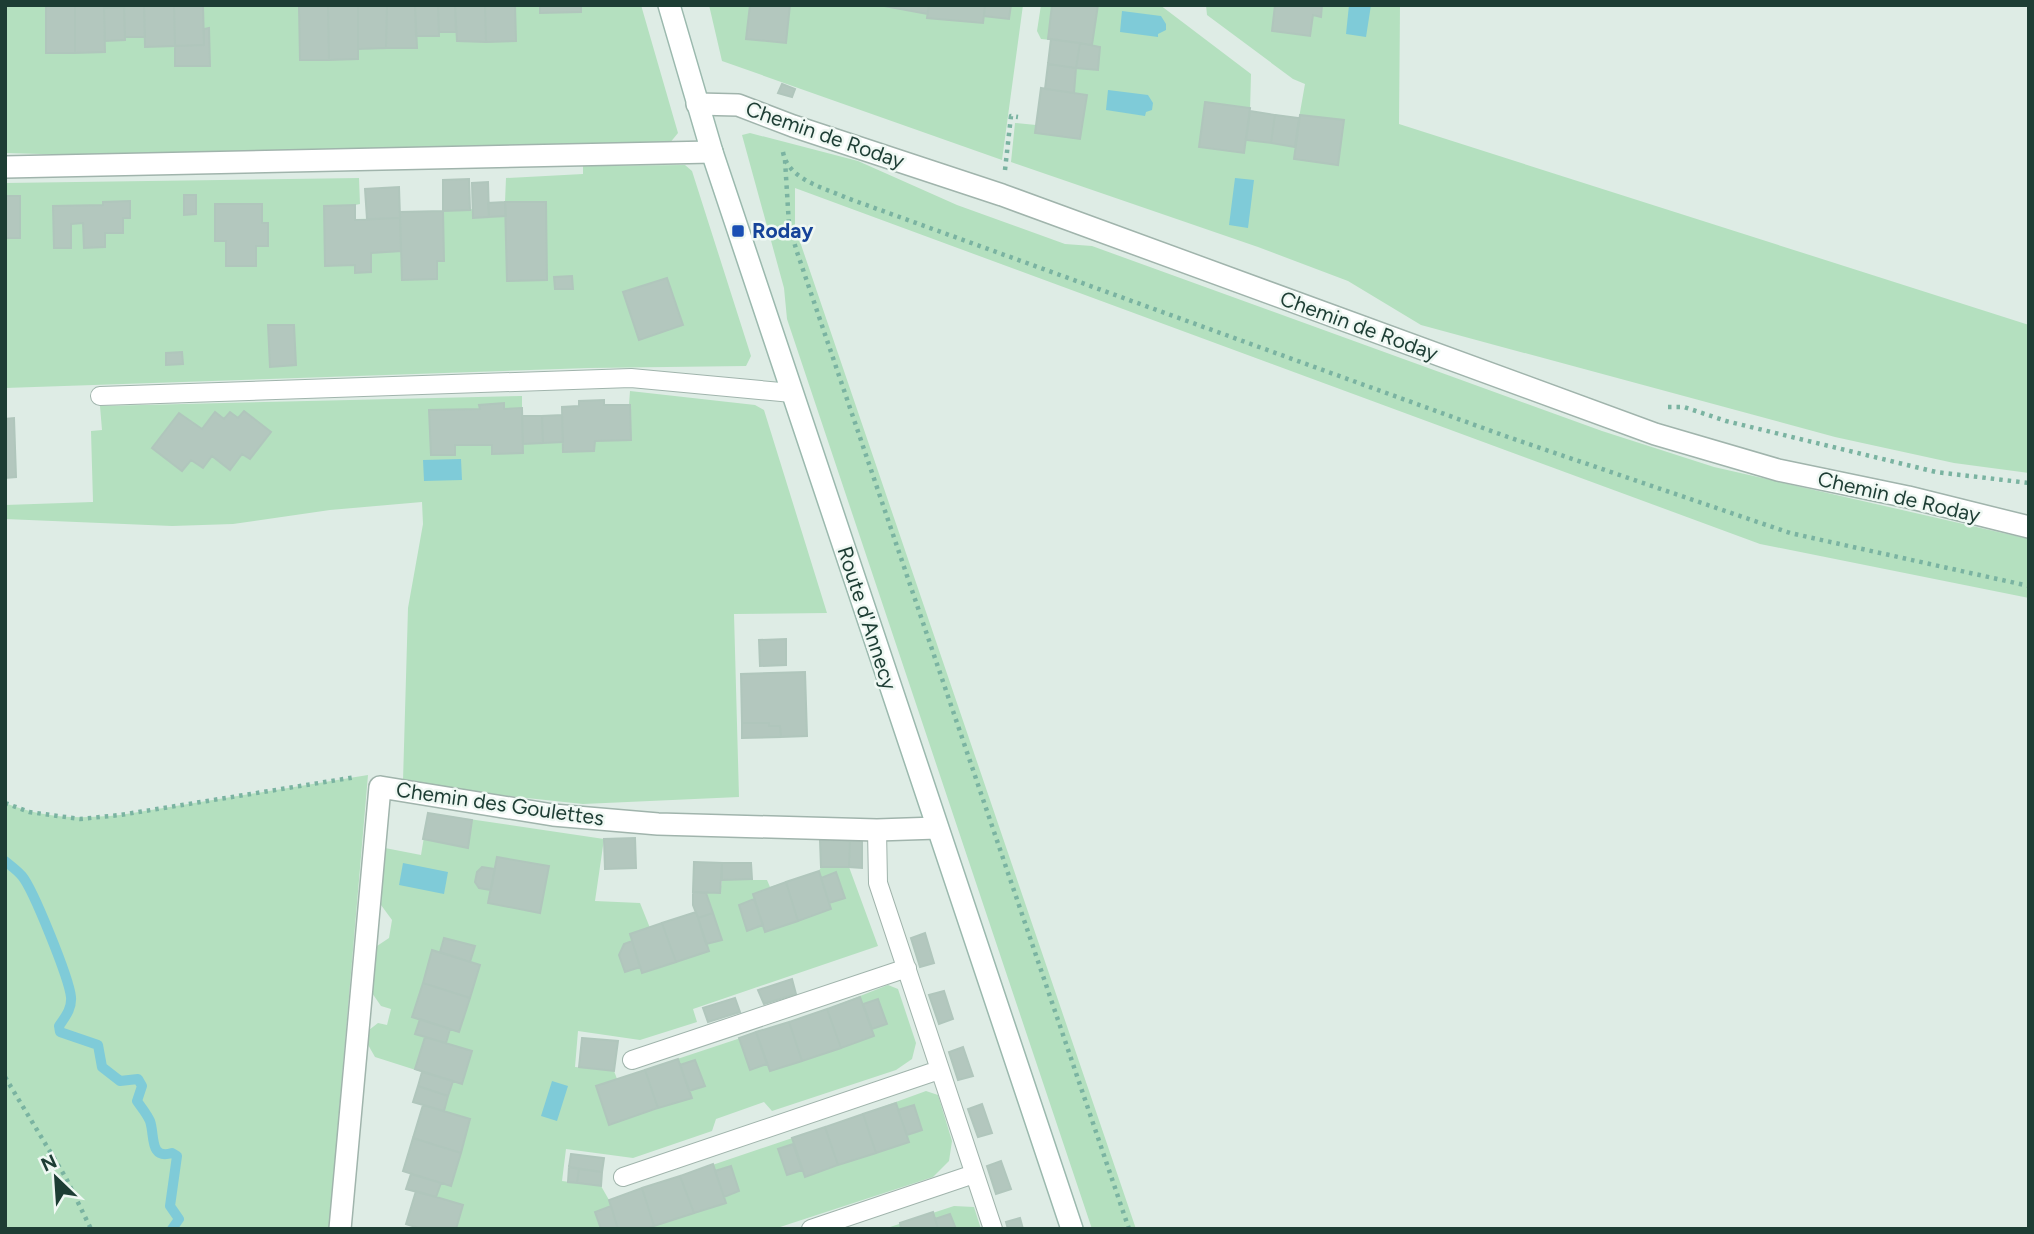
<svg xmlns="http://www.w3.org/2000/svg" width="2034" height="1234" font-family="Figtree,sans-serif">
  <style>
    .green { fill: #b4e0bf }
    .water { fill: #7fcbd8 }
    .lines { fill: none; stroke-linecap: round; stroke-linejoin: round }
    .stream { stroke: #7fcbd8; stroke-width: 10 }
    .building { fill: #b3c7be; stroke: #b0c6bc; stroke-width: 2 }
    .lane-casing { stroke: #a0b4ac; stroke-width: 20 }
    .street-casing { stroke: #a0b4ac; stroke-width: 24 }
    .secondary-casing { stroke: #9bb9ae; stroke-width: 24 }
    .path { stroke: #7ab3a1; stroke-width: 4.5; stroke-dasharray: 3.5 5; stroke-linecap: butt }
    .lane { stroke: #fff; stroke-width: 18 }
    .street { stroke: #fff; stroke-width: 21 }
    .secondary { stroke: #fff; stroke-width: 21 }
    .transit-dot { fill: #1a4fb4; stroke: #eff8f3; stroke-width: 2.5 }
    .labels { text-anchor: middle; stroke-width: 5; stroke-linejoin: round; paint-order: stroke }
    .street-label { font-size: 21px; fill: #1d3d34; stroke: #eff8f3 }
    .transit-label { font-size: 21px; font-weight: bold; fill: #164399; stroke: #eff8f3; text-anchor: start }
  </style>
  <rect width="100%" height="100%" fill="#deece5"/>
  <!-- green -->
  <path class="green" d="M5,5H47V53L105,52V41L125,40V37H145V47L204,45L203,5H321L329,60L357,59L358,49L416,48V36L439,35V32H456L457,41L485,42V5H641L678,133L669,144L77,155L5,153Z
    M709,5H1023L1002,160L722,61Z
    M1041,5H1160L1251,74L1250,111L1299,118L1305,84L1293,79L1207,15L1206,5H1400L1399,124L2029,325V473L1954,463L1835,437L1421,325L1348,281L1258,247L1011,162L1015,123L1036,125L1041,88L1045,89L1051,40L1041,39L1037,31Z
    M750,133L858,161L957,205L1065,244L1092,246L1602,431L1714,467L2029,539V598L1760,544L795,188V227L1136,1229H1092L787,319L784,288L742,135Z
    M685,165L692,171L751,356L746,366L588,368L5,388V183L359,178L360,204L355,205V219L400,218L403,280L437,278V261H444L443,211L473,209L472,183L488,182L489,203L505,202L506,178L583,174V166Z
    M630,391L755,405L764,410L827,613L734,614L739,797L583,804L471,792L403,781L408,608L423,524L422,502L330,510L233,524L172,526L5,519V505L93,502L91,431L102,430L100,406L522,396V416L562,415V407L578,406L579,401L604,400V405H629Z
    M368,775L329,1229H5V803C47,819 77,819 120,815Z
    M428,813L604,839L595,901L640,903L650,928L706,944L722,940L706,893H720L722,880H767L770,887L819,871L821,867H849L878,946L693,1009L697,1022L640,1040L578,1031L575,1067L614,1071L617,1079L789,1022L802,1060L840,1048L827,1009L888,985L898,989L916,1043L912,1059L896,1070L772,1111L764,1102L716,1119L712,1131L633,1158L566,1149L562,1181L601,1186L609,1200L825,1127L838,1165L876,1153L863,1114L926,1091L938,1095L952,1141L949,1161L933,1177L774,1229H456L463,1205L436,1197L441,1183L451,1186L470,1119L444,1111L448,1095L418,1086L422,1072L375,1057L367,1043L369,1030L378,1023L387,1025L391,1009L381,1006L372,993L377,946L389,938L392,920L381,905L385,848L421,855Z
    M954,1206L974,1207L981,1229H884Z"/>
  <!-- water -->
  <path class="water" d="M1349,5H1371L1366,37L1346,34Z
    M1122,11L1161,16L1166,24V30L1158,34V37L1120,32Z
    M1108,90L1148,95L1153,103L1152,110L1146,112L1145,116L1106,110Z
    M1235,178L1254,180L1248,228L1229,225Z
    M461,459L462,480L424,481L423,460Z
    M403,863L448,872L444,894L399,885Z
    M552,1081L568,1086L557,1121L541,1116Z"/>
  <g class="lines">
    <!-- stream -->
    <path class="stream" d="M5,861C11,866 17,870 22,876C33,889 69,978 71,997C72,1009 65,1017 59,1026L60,1032L98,1045L102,1067L120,1081L138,1079L142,1086L137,1101C141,1107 147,1114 150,1121C155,1135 149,1160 172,1153L177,1156L170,1206L179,1219L172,1229"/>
  </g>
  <!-- building -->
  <path class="building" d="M46,5H75V53H46Z
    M75,5H104L105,52L75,53Z
    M124,5H144L145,37H125Z
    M144,5H174L175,46L145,47Z
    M174,5H203L204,45L175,46Z
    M358,5H387L386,48L358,49Z
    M358,5V59L329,60L328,6Z
    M387,5H415L417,48H386Z
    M415,5H438L439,36H416Z
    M438,5H455L456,32H439Z
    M455,5H485L486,42L457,41Z
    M485,5H515L516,41L486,42Z
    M540,5H581V12L540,13Z
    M750,5H790L786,43L746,39Z
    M879,5H929L928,14Z
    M929,5H985L983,23L927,18Z
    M985,5H1011L1009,19L984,16Z
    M1052,5H1098L1092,45L1048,39Z
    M1275,5H1322L1321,17L1313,15L1310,36L1272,31Z
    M299,6H328L329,60H300Z
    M124,7L125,40L105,41L104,8Z
    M209,28L210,66H175V46L204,45V29Z
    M1051,39L1080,43L1076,68L1048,64Z
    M1080,43L1100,47L1098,70L1076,68Z
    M1048,64L1076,68L1074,93L1045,89Z
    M782,84L795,89L792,97L778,93Z
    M1041,88L1087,95L1080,139L1035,133Z
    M1205,102L1250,108L1244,153L1199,147Z
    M1250,111L1275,115L1271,143L1246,140Z
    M1275,115L1299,118L1295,147L1271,143Z
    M1300,115L1344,120L1338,165L1294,159Z
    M469,179L470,210L443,211V180Z
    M488,182L489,217L473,218L472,183Z
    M399,187L400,218L367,219L365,189Z
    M184,195H196V214L184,215Z
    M5,196H20V238H5Z
    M130,201V218H123V233H105V247L84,248L83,223L71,224V248H54L53,206L103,205V202Z
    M505,202H546L547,280L507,281Z
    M505,202L506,216L489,217L488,203Z
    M215,204H262V223H268V246H256V266H226V241H215Z
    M355,205V220L400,218L401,251L371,253V272L355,273V265L325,266L324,206Z
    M443,211L444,261H437V279L402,280L400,212Z
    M572,276L573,289H555L554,277Z
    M667,278L683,325L639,340L623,292Z
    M268,325H294L296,365L270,367Z
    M182,352L183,364L166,365V353Z
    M604,400V405H630L631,440L595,441L594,451L563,452L562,407L579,406V401Z
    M504,403V409L522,408L523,453L492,454V445H455V455H431L429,410L480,409L479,405Z
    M244,411L271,432L250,459L242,454L230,470L212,456L203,468L191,460L182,471L152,448L179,413L202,429L215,412L224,419L230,412L238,418Z
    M562,415L563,442L543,443L542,416Z
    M522,416H542L543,443L523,444Z
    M14,418L16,477L5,478V419Z
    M786,639V665L760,666L759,640Z
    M805,672L807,736L781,737L780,726H769V723H742L741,674Z
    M742,723H769V726H780L781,737L742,738Z
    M428,813L472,820L468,848L423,839Z
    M635,838L636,868L605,869L604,839Z
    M820,840L850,841L849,867H821Z
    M850,841H862V868L849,867Z
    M497,857L549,866L540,913L488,903Z
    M694,862L722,863L720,893L693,892Z
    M722,863H751L752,879L722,880Z
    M482,867L495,869L491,890L479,888L475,882L477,872Z
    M819,871L831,909L798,921L786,882Z
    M836,872L845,898L829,903L821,878Z
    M786,882L798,921L765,932L753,894Z
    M693,892L706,893L713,913L698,918L693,905Z
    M754,899L763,925L747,931L739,905Z
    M696,912L709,951L676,962L662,923Z
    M713,913L722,940L706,944L698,918Z
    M662,923L676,962L642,973L630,934Z
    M925,933L934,963L920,967L911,938Z
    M444,938L475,946L470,962L440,952Z
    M632,941L640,967L625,972L619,955L624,944Z
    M432,950L480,965L470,998L423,983Z
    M792,979L796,994L764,1004L758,990Z
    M423,983L470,998L459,1032L412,1017Z
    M944,991L953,1019L939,1024L929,995Z
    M860,997L874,1036L841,1048L827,1009Z
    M735,998L740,1012L708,1022L703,1008Z
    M878,999L887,1024L872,1029L863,1004Z
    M827,1009L841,1048L802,1061L789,1022Z
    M420,1019L450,1029L446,1043L415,1034Z
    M789,1022L802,1061L770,1071L756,1032Z
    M756,1032L767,1064L750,1070L739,1038Z
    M425,1037L472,1051L462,1084L415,1069Z
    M582,1038L618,1041L614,1071L579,1067Z
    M963,1047L973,1076L958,1080L949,1052Z
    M678,1059L692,1098L658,1108L645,1070Z
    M695,1060L705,1086L689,1091L680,1065Z
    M645,1070L658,1108L609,1125L596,1086Z
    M422,1072L453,1081L448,1096L418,1086Z
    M418,1086L448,1096L444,1111L413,1102Z
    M896,1103L909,1142L876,1153L863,1114Z
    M982,1104L992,1133L978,1137L968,1109Z
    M423,1105L470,1119L461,1153L413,1138Z
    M914,1105L922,1130L907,1135L898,1110Z
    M863,1114L876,1153L838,1165L825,1127Z
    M825,1127L838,1165L805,1177L792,1138Z
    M413,1138L461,1153L451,1186L403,1171Z
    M793,1144L802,1170L787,1175L778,1149Z
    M571,1154L604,1158L602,1172L569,1167Z
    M1001,1161L1011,1189L996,1194L987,1166Z
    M713,1164L726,1203L694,1213L680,1176Z
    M731,1166L739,1191L724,1197L715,1171Z
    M569,1167L579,1169L577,1183L568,1182Z
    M579,1169L602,1172L601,1186L577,1183Z
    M411,1174L441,1183L436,1197L406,1189Z
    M680,1176L694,1213L654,1226L642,1188Z
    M642,1188L654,1226L647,1229H618L609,1200Z
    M416,1191L463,1205L456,1229H422L406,1224Z
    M611,1206L618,1229H601L595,1212Z
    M933,1212L938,1229H901L900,1223Z
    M950,1214L956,1229H938L935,1219Z
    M1020,1218L1023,1229H1008L1006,1222Z"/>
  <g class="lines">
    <!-- lane casing -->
    <g class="lane-casing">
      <path id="lane" d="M100,396L631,378L792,393
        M877,830L878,883L993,1229
        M632,1060L907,968
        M623,1177L939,1070
        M811,1229L974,1174"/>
    </g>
    <!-- street casing -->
    <g class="street-casing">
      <path id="street" d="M697,104L738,105L793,126L1002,195L1655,434L1778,470L1908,497L2029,527
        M5,167L712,152
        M340,1229L380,787L553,815L658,824L877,830L937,828"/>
    </g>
    <!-- secondary casing -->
    <g class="secondary-casing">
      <path id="secondary" d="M669,5L712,152L1072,1229"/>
    </g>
    <!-- path -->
    <path class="path" d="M783,152C788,180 825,188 847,198L1508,437L1790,533L2029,586
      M785,160L789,225L797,252L1129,1229
      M1005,170L1011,116L1018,117
      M1668,407H1684L1726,421L1936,472L2029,483
      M5,803L29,812L80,819L120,815L356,777
      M5,1077L66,1178L91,1229"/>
    <!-- lane -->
    <use href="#lane" class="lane"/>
    <!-- street -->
    <use href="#street" class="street"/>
    <!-- secondary -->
    <use href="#secondary" class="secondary"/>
  </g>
  <!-- markers -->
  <rect class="transit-dot" x="731" y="224" width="14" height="14" rx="3.5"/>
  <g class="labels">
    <!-- street labels -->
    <g class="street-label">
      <text transform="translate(825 135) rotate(19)" y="7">Chemin de Roday</text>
      <text transform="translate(1359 326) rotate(20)" y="7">Chemin de Roday</text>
      <text transform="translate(1899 497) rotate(13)" y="7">Chemin de Roday</text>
      <text transform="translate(867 618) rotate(72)" y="7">Route d'Annecy</text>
      <text transform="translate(500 804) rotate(8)" y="7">Chemin des Goulettes</text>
    </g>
    <!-- transit labels -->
    <g class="transit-label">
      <text x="752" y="238">Roday</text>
    </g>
  </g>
  <!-- border -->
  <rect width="2034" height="1234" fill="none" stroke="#1d3d34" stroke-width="14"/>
  <!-- north arrow -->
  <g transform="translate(56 1178) rotate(335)" stroke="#eff8f3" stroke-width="5" paint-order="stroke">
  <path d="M0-5L12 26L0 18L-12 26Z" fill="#1d3d34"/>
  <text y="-10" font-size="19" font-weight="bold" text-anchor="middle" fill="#1d3d34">N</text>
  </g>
</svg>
